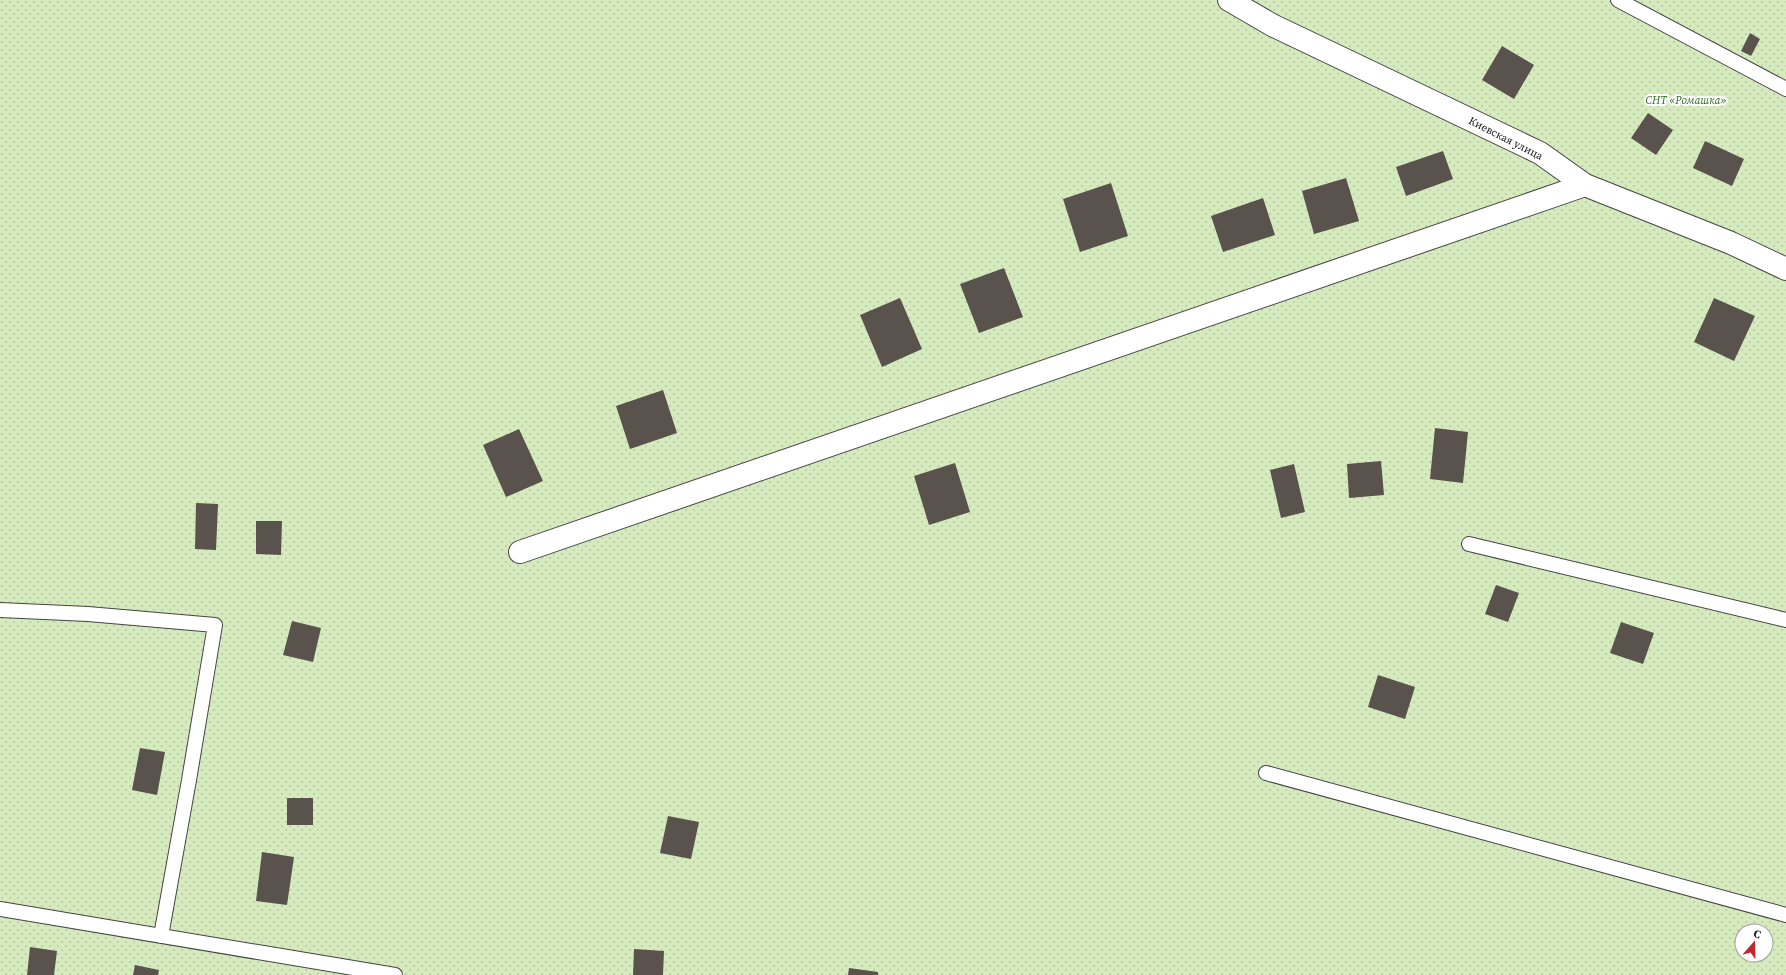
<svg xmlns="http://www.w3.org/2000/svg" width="1786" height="975" font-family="'Source Serif 4',serif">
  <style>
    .garden { fill: url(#garden-dots); fill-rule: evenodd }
    .building { fill: #5a524d }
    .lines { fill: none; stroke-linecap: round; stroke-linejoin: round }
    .lane-casing { stroke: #444; stroke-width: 16 }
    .street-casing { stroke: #444; stroke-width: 24 }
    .lane { stroke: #fff; stroke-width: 14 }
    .street { stroke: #fff; stroke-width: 22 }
    .labels { text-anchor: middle; stroke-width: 4; stroke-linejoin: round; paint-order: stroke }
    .park-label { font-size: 11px; font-style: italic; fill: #2f6b1f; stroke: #fff }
    .street-label { font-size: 11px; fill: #111; stroke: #fff }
  </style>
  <defs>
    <pattern id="garden-dots" width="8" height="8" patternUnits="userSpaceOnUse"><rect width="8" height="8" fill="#d5ebbd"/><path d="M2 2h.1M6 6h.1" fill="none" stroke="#b6c8a1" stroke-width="1.8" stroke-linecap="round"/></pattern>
  </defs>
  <rect width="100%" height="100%" fill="#fffdf5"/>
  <!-- garden -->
  <path class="garden" d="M0,0H1786V975H0ZM1742,931H1766V955H1742Z"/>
  <!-- building -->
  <path class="building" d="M1750,33L1760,39L1751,56L1741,51Z
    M1502,46L1534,65L1514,99L1482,80Z
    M1648,113L1673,130L1656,155L1631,138Z
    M1705,141L1744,159L1732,186L1693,168Z
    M1443,151L1453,179L1406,196L1396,167Z
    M1346,178L1359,221L1314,234L1302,191Z
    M1111,183L1128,236L1080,252L1063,199Z
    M1263,198L1275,235L1223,252L1211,216Z
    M1004,268L1023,317L979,333L960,284Z
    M900,298L922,349L882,367L860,315Z
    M1714,298L1755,316L1734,361L1694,342Z
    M663,390L677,433L630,449L616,406Z
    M1435,428L1468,432L1463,483L1430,479Z
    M519,429L543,481L506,497L483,445Z
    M1381,461L1384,495L1349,498L1347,464Z
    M955,463L970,512L929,525L914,476Z
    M1294,464L1305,512L1281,518L1270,470Z
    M196,503L218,504L216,550L195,549Z
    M256,521H282L281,555L256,554Z
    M1496,585L1519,593L1508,622L1485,614Z
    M292,621L321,628L313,662L283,655Z
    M1621,622L1654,633L1643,664L1610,653Z
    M1378,675L1415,687L1405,719L1368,707Z
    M140,748L165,752L157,795L132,790Z
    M287,798H313V825H287Z
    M668,816L699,822L691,859L660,853Z
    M262,852L294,857L287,905L256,901Z
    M30,947L57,951L54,975H27Z
    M634,949L664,951L663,975H633Z
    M135,965L159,970L158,975H133Z
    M849,968L878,972V975H848Z"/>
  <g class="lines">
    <!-- lane casing -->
    <g class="lane-casing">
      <path id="lane" d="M1618,0L1786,89
        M1469,544L1786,620
        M0,610L88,614L215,625L189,780L161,936
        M1266,773L1786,915
        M0,909L395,975"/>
    </g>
    <!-- street casing -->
    <g class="street-casing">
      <path id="street" d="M1229,0L1272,25L1540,153L1585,185L1731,243L1786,269
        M520,552L1585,185"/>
    </g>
    <!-- lane -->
    <use href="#lane" class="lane"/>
    <!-- street -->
    <use href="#street" class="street"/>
  </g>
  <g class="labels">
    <!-- park labels -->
    <g class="park-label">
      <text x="1686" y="104">СНТ «Ромашка»</text>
    </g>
    <!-- street labels -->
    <g class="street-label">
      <text transform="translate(1506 138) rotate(27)" y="4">Киевская улица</text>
    </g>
  </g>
  <!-- north arrow -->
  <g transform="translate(1754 943) rotate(20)"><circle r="19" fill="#ffffff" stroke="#a0a0a0"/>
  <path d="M0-3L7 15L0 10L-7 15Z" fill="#c4262e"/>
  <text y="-6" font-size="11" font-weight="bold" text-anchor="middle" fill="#111111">С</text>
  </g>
</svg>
